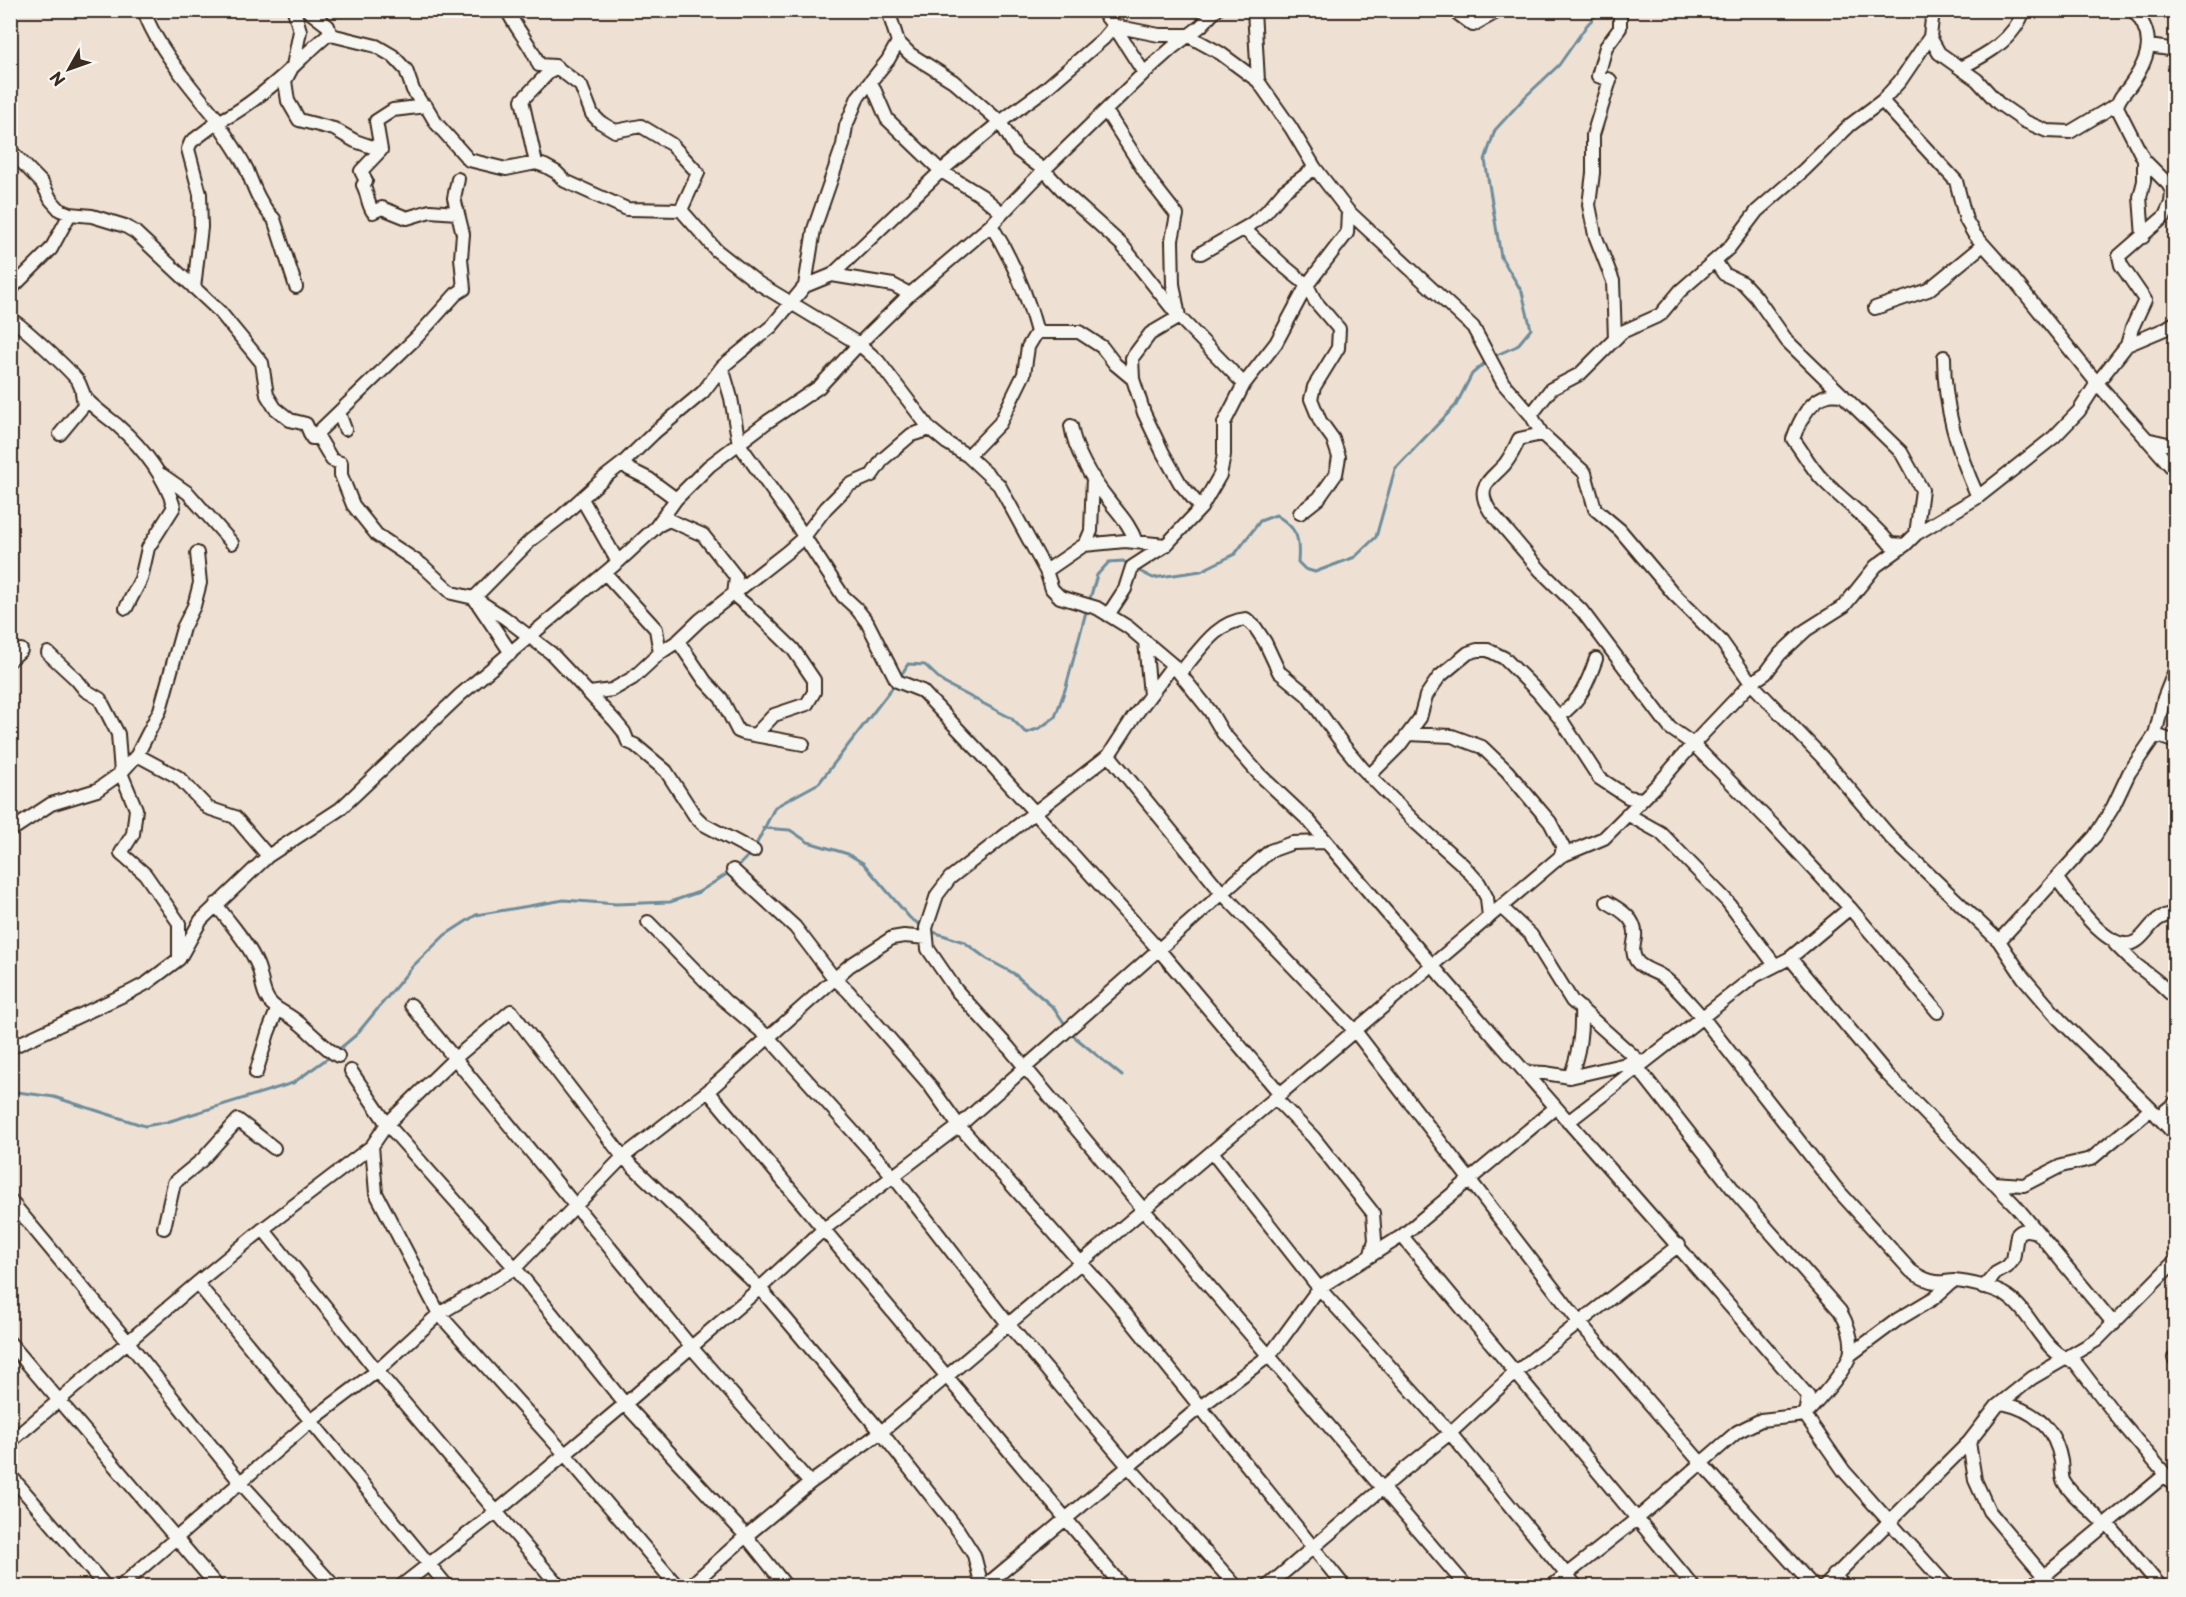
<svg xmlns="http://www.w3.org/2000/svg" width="2186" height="1597" font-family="'Playpen Sans',sans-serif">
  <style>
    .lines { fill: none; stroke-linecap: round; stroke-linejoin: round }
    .stream { stroke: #6d8c9b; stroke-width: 3 }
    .minor-casing { stroke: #3b2a1e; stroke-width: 16 }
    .minor { stroke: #f6f6f2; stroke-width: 12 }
  </style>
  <rect width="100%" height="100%" fill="#eee1d3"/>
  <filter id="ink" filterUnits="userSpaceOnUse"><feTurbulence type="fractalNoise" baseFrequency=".0167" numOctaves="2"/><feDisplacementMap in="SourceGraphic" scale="12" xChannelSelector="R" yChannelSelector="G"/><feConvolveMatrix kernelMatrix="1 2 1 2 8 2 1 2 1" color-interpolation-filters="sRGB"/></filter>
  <g filter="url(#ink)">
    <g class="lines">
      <!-- stream -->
      <path class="stream" d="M1492,357L1517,346L1531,329L1522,292L1501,257L1485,160L1495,130L1526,96L1559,65L1587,25L1601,10
        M1135,569L1153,578L1201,571L1235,554L1260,521L1276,515C1297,528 1300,537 1298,562L1305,569L1315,572L1355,557L1376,537L1395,469L1456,405L1472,374L1487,361
        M1089,602L1097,575L1109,562L1123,561L1130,565
        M900,677L908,664L925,665L944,683L1011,718L1026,733L1040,728L1055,717L1066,687L1087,608
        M763,828L790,830L808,842L848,854L863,863L910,918L922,926
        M755,847L775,807L819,783L896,683
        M735,869L752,852
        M930,931L964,942L987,959L1013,973L1054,1008L1067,1027
        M1071,1032L1076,1038L1122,1076
        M337,1051L356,1035L413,966L445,935L476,915L564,900L616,904L670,902L699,892L730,872
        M10,1091L54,1097L145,1126L167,1122L293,1083L332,1055"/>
      <!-- minor casing -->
      <g class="minor-casing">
        <path id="minor" d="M144,10C153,43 197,95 219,121C244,111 283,77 302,58C312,49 320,41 330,33
          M294,10L300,31L293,66L285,81L288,101L299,120L334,129L355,141L381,150
          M307,10L328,26L330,33L335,36L376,46L393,56L406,70L413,90L422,104L426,106L436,123L469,160L506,169L536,163L545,166L556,172L565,181L627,209L681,210
          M507,10C517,31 531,44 539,65L555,66L581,86L592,114L600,122L615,131L641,126L671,144L698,173L681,210L716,250L758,283L859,344L878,361L930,429L947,443L968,456L999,485L1046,571L1052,589L1060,597L1097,608L1128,627L1173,665L1210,711L1223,733L1259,774L1309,821C1472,1016 1643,1204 1808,1396L1805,1415L1844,1471L1947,1586
          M1101,10L1114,26L1144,73
          M1254,10L1258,81
          M1453,10L1473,25L1500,10
          M1930,37L1939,53L1977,80L1998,103L2024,121L2047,131L2070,132L2117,104
          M898,42L910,54L953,81L1000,122L1017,150L1044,170L1069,197L1122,245L1179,317L1244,384
          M2149,46L2176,50
          M1960,68C1986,55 2014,40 2024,10
          M871,82L887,119L941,171L982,196L1002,213
          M1882,101L1956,181L1966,220L1974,234L2007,271L2097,383L2176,472
          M426,106L393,110L376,121L381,150L361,171L366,181L363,185C368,194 367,203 373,212L382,208L407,218L430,211L457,213
          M1106,111L1152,183L1177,215L1172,240L1173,284L1179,317L1150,334L1132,358L1133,379L1144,413L1163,453L1180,483L1201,508
          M10,150L42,183L51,200L60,210L70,214L92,216L125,226L135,232L220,312L262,363L267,395L275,408L290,420L306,424L312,438H319L332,460L341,463V475L353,505L377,535L422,565L452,593L474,598L505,618L551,653L615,721L624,732L628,742L635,745L666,771L695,816L703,824L754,851
          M536,163L522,100L555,66
          M1244,229L1285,267L1307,285L1315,301L1339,329L1338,348L1314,387L1311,399L1320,421L1333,439L1339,457L1336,474L1319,498L1300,513
          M2143,237L2140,197L2144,181V160
          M1201,253L1250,225L1266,212L1284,191L1315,168
          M1715,261L1724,274L1743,283L1756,297L1787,341L1901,452L1922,490L1916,534
          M832,275L893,285L910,294
          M805,286L814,229L843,145L846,126L858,97L888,60L898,42L888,10
          M194,288L201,227L200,194L188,149L191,142L219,121L220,126C229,140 240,155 247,170C254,188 260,205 274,219L296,287
          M10,290L51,249L70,214
          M1875,308L1928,290L1983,245
          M10,319C19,322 72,372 78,381C82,388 83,396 88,401C97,410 107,417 117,425C143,448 164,474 174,507L148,548L141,579L126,608
          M1037,332H1079L1102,347L1115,364L1133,379
          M1615,339L1622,332L1660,315L1680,291L1729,248L1757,211L1804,170L1850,125L1882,101L1900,81L1930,37L1933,10
          M2127,345L2132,328L2145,300L2121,265L2119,256L2165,216L2171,203L2172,191L2168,184L2144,160L2117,107C2118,99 2124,93 2129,87C2148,61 2158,37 2133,10
          M1944,357C1944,408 1957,450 1978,497
          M722,367L731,398L739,444L792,518L843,596L856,608L867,622L897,681L922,691L990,763L1159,950L1277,1090
          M1843,395C1839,395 1833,394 1829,395C1809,399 1799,422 1793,439C1803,452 1811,468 1823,480C1844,502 1871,520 1890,544L1905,545
          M339,413L345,429
          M1531,415L1551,389L1580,374L1615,339L1613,281L1595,235L1589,205L1593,173V135L1610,80L1598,76L1606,47L1620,28V10
          M1071,426C1075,451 1091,478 1107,498C1118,513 1130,524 1136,542
          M60,434L84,405L82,393
          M1542,434L1519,439C1515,448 1511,456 1505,464C1491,480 1474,486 1490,511L1541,571L1582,611L1670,728L1693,744L1773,825L1850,908L1938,1012
          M312,438L417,337L456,294L464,289L461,258L463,234L454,198L458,179
          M2146,439L2176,446
          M968,456L1000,423L1024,374L1028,347L1037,332C1027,294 1012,259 991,225
          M623,463L629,469L649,479L676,499
          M162,475L188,493L232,543
          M582,499L618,562
          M657,526L669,520L703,535L736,577L734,595
          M1085,545L1091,531L1093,477
          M1046,571L1084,545L1125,541L1166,545
          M605,573L656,629L660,653
          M734,595L758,615L793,649L814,680V692L807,704L774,715L755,735
          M1108,615L1125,589L1132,567L1166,545L1201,508L1220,475L1224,455V423L1244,384L1276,343L1307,285L1347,233L1348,211
          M678,641L705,681L721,698L738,731L743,733L803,744
          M1145,641L1150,695
          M48,653L76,679L85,690L100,699L118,734L121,773L136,809L133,834L121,853L145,874L179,923V958
          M511,653L474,598L531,540L561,517L605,477L623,463L655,432L703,392L722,367L772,326L805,286L832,275L941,171L1000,122L1044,90L1103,39L1114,26L1159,35H1187L1220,53L1258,81L1291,128L1315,168L1348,211L1473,327L1503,383L1531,415L1542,434L1585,473L1595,509L1620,530L1673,593L1722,642L1751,683L1823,758L1892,839L1999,941L2023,977L2059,1019L2151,1109L2176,1136
          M10,660L21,650
          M1173,665L1133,718L1109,755L950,878L937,895L926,928L928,949L956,990L1009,1048L1143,1209L1466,1586
          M1180,673C1199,652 1215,622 1246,619L1255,627L1265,642L1279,672L1307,695L1344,746L1363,769L1414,821L1463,865L1479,883L1487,898L1489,917L1486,920
          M590,693L612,690L633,678L660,653L678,641L700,620L787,552L803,538L826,508L849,485L872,475L883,459L911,435L930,429
          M1559,716C1580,702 1588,682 1596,659
          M1408,734L1452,736L1482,747L1507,771L1533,802L1550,822L1563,847L1561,856
          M2155,735L2176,742
          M137,755L178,777L208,808L235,817L268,856
          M1109,755L1222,893L1355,1031L1580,1323L1702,1464L1813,1586
          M1369,776L1399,746L1420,718L1426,696L1439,677L1468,653L1477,650H1488L1504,658L1537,691L1562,721L1599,778L1628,797L1641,799
          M1627,814L1661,833L1727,901L1775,965
          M10,831L51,804L97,790L121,773L137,755L160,710L183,628L194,606L200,583L197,553
          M733,870L795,927L834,978L848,991L928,1083L959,1126L1115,1301L1344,1586
          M2057,879C2071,897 2109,956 2135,942C2143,938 2148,928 2155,922C2160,916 2168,915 2176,913
          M1607,902C1621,910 1637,919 1635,937C1634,946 1631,951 1636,960C1641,969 1655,971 1663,977C1678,988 1690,1004 1703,1018L1835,1187L1911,1271C1918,1276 1926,1281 1936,1282C1942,1283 1948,1281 1954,1281C1968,1282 1996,1288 2007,1296C2033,1313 2043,1355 2075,1362L2121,1422L2176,1487
          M216,904C229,923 247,941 256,962C263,975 260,989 269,1001C276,1010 283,1011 291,1017C308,1028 320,1045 338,1056
          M1501,907L1531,935L1572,1001L1639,1061L1645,1062
          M648,922L724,1000L768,1037L894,1177L1008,1324L1129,1467L1236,1586
          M1999,941L2095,836L2113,807L2129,773L2155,735L2164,698L2176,668
          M2115,944L2135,964L2157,981L2176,999
          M1790,958L1887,1074L2015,1205L2114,1324
          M411,1005L691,1347L810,1483
          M10,1048L130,992L147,983L179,959L201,920L268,856L340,809L460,695L618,562L656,527L676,499L709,466L767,422L819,387L859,344L910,294L991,225L1044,170L1144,73L1172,48L1201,26L1216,10
          M351,1071L387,1124L515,1268L625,1404L746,1536L786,1586
          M1525,1072L1545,1073L1570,1077L1639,1061
          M256,1073L268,1033L277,1010
          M1570,1077C1579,1053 1582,1034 1581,1008
          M708,1091L1122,1586
          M1275,1098L1313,1137L1373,1213L1375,1240L1371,1254
          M2158,1117L2176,1102
          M1568,1122L1755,976L1790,958L1850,908
          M372,1146L376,1193L439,1314L564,1453L677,1586
          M1212,1152L1319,1288L1450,1433L1576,1586
          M1993,1183L2024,1185L2061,1166L2091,1159L2151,1109
          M10,1200L128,1342L240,1482L334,1586
          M164,1228L174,1183L202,1160L238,1120L274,1148
          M263,1229L377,1371L559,1586
          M1402,1236L1693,1586
          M197,1283L447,1586
          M1983,1288L1996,1273L2007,1267L2013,1260L2017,1235C2022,1228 2029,1230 2036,1232
          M10,1343L217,1586
          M1850,1355L1897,1320L1934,1298L1953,1281
          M2174,1358L2176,1360
          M2002,1403C2034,1410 2055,1427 2061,1461C2062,1467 2061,1474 2063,1480C2068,1492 2089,1508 2098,1518
          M10,1442L197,1283L263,1229L372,1146L387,1124L454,1059L511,1011L623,1157L760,1288L881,1432L958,1530L974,1555L982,1586
          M1969,1442L1975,1480L1989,1511L2047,1580
          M10,1475L105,1586
          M2107,1523L2160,1586
          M1834,1575L1844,1586
          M121,1586L312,1420L377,1371L439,1314L515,1268L623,1157L708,1091L849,966L892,938L904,936L927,938
          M401,1586L496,1512L625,1404L760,1288L824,1229L959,1126L1270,851L1292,843L1327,842
          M690,1586L746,1536L810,1483L881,1432L1561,856L1604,838L1660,782L1693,744L1751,683L1766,673L1780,654L1806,630L1844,606L1876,566L1905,545L1916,534L1978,497L2054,437L2079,411L2097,383L2127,345L2165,329L2176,322
          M985,1586L1200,1407L1270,1355L1319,1288L1402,1236L1555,1108
          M1268,1586L1405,1469L1450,1433L1516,1372L1679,1245
          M1552,1586L1638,1518L1737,1432L1761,1420L1805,1415C1817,1402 1845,1372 1850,1355C1854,1340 1847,1323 1840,1311L1736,1193L1638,1068
          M1825,1586L1969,1442L1997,1406L2032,1378L2097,1340L2176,1260
          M2032,1586L2165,1475"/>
      </g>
      <!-- minor -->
      <use href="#minor" class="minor"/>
    </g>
  </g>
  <!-- margin -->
  <rect width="2186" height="1597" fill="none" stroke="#f6f6f2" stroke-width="36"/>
  <rect x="18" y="18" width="2150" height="1561" fill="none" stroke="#3b2a1e" stroke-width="2" filter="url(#ink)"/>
  <!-- north arrow -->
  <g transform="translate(69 69) rotate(230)" stroke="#f6f6f2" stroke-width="4.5" paint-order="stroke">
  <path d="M0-4.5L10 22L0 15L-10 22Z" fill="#3b2a1e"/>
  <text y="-9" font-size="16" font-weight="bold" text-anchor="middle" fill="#3b2a1e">N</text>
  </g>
</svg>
